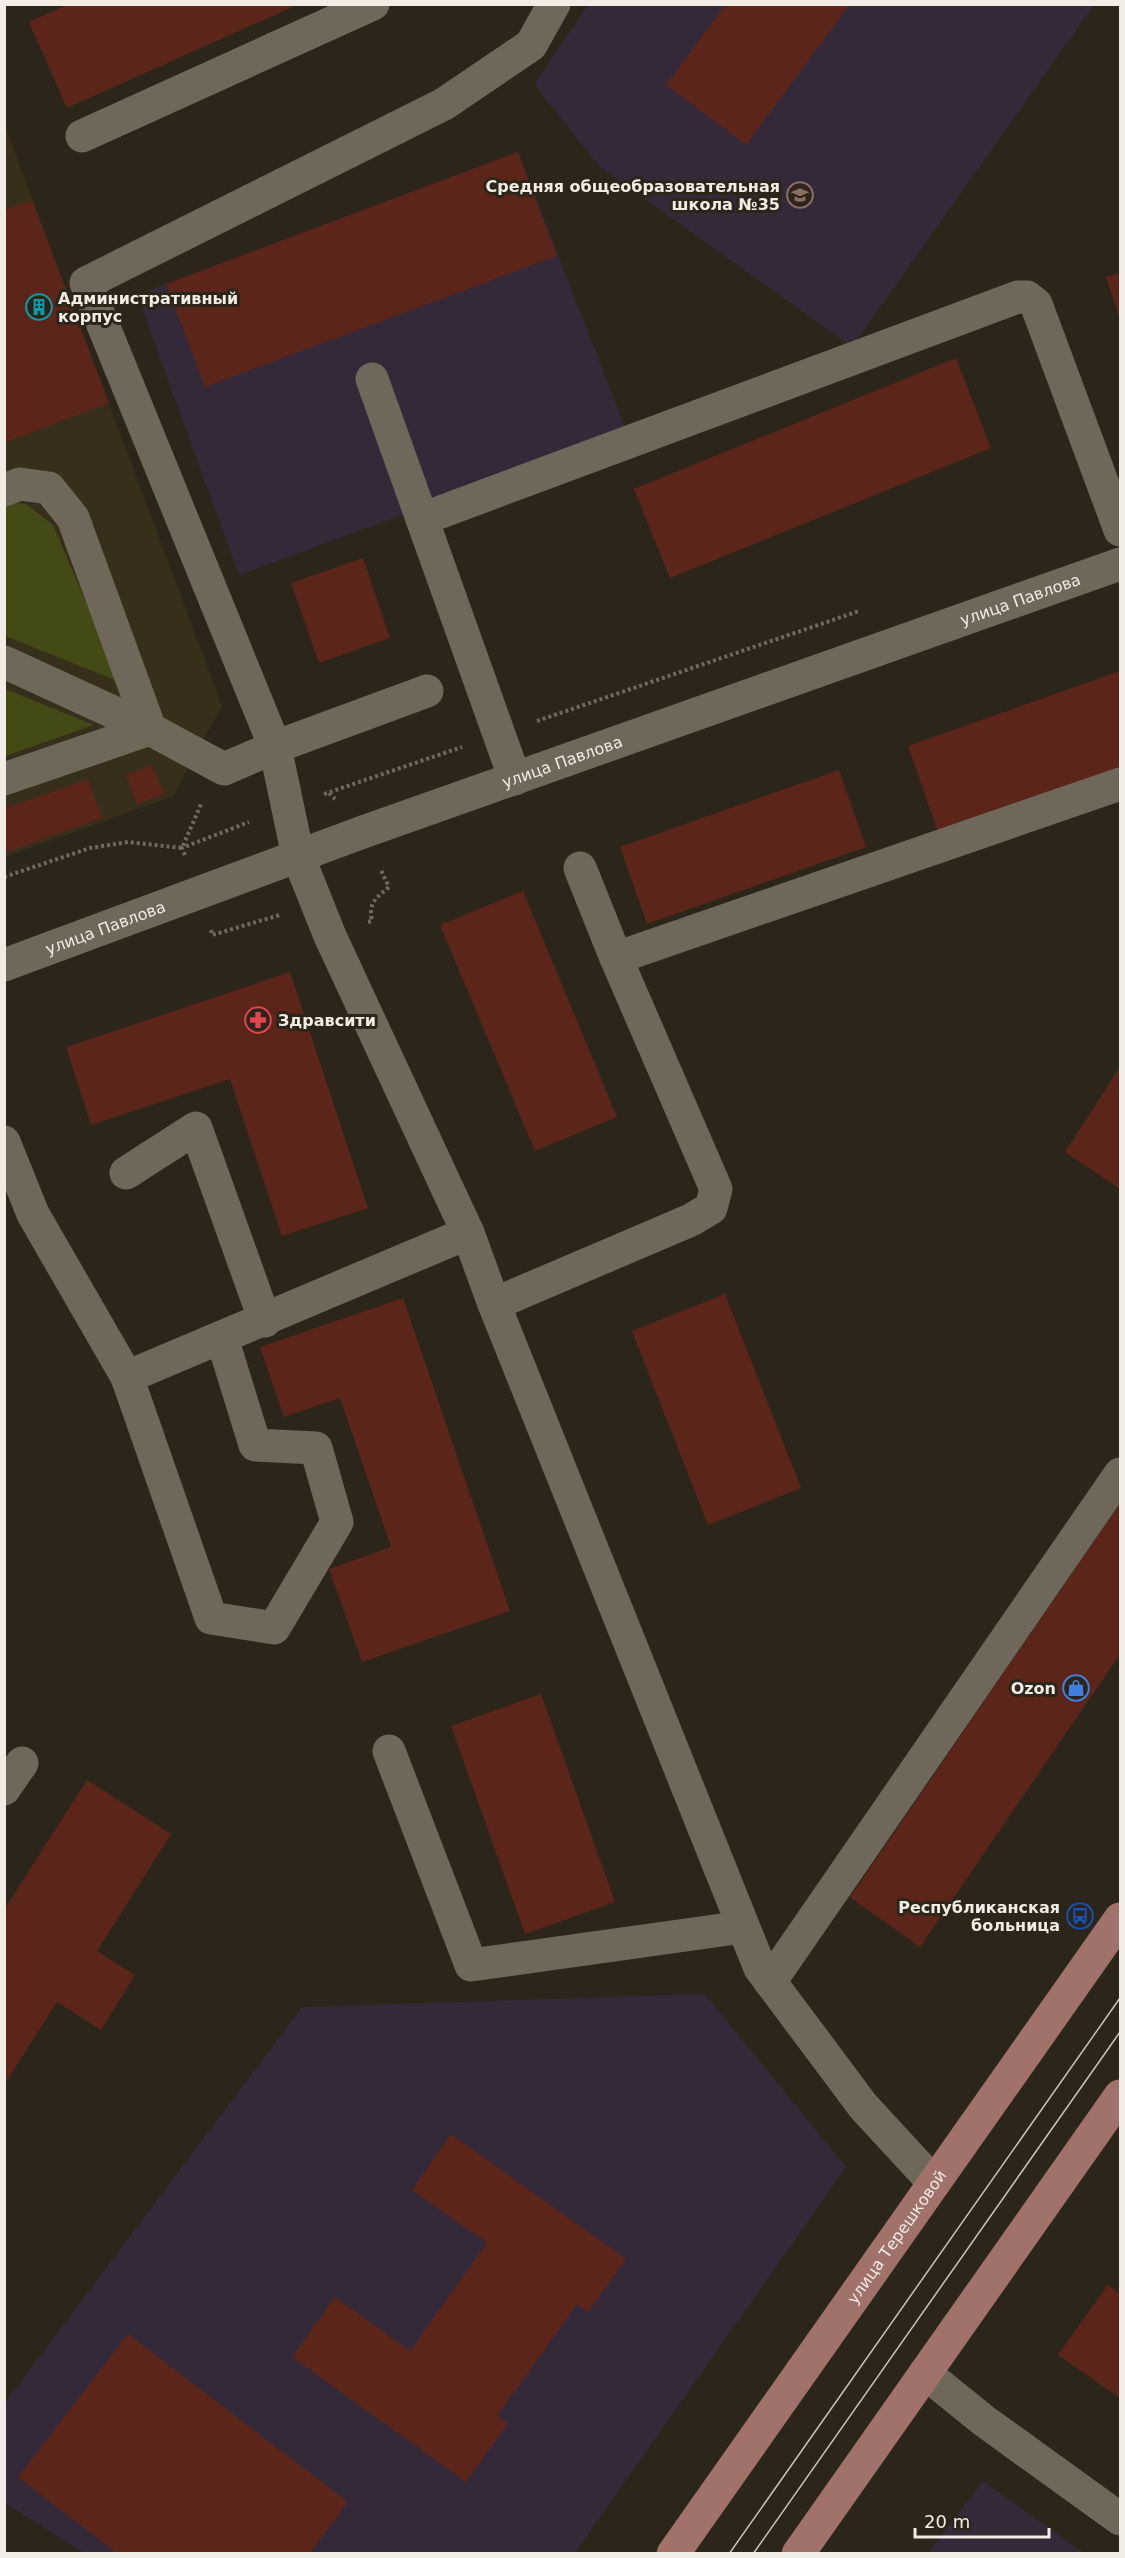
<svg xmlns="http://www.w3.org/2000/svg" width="1125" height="2558" font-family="'DejaVu Sans',sans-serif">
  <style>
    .built { fill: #372e1b }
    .education { fill: #332938 }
    .green { fill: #444a15 }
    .building { fill: #5c251a }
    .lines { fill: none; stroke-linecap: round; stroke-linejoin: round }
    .path { stroke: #6f695e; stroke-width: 4; stroke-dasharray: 3 3; stroke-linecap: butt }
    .minor { stroke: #6f685a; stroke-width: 33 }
    .major { stroke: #a0726b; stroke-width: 33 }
    .tram { stroke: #cac5bc; stroke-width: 1.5 }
    .labels { text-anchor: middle; stroke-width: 6; stroke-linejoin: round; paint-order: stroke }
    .poi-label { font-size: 16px; font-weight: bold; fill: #f1ece4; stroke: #2c2519; text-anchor: end }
    .street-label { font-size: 16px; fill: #f1ece4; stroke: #2c2519 }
  </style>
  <rect width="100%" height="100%" fill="#2c2519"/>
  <!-- built -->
  <path class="built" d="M4,123L222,706L173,796L5,857Z"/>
  <!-- education -->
  <path class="education" d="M588,5H1094L852,347L599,166L534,84Z
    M518,152L627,432L239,575L137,295Z
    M705,1994L846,2167L575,2553H84L5,2503L4,2404L302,2007Z
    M983,2481L1084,2553H928Z"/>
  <!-- green -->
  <path class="green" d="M17,503L26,504L53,525L120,682L5,636L4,507Z
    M4,689H5L94,725L5,756Z"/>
  <!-- building -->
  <path class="building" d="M69,4H299L67,108L29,22Z
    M726,4H850L746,145L666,85Z
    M518,152L557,256L205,387L166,284Z
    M32,200L109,403L4,443V210Z
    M1120,273V319L1106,277Z
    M956,358L991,448L670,578L634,489Z
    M363,558L390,638L319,663L291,583Z
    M1120,671V768L938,832L908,746Z
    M152,765L164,794L137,804L126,775Z
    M839,770L866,847L647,924L620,847Z
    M88,779L102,818L4,853V809Z
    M523,891L617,1117L535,1151L440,925Z
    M290,972L368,1208L282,1236L230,1079L91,1125L66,1047Z
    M1120,1067V1189L1065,1152Z
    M725,1294L801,1488L708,1525L632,1331Z
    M403,1298L510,1611L362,1662L329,1569L391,1547L340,1398L284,1417L260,1347Z
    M1120,1503V1654L920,1947L850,1897Z
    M541,1694L615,1902L525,1934L451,1726Z
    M87,1780L171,1834L97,1951L135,1975L101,2030L57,2002L4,2085V1910Z
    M451,2134L626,2259L588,2312L577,2304L497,2416L508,2423L466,2482L292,2357L335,2297L410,2351L487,2243L412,2190Z
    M1108,2285L1120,2294V2398L1058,2355Z
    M128,2334L348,2502L309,2554H118L18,2477Z"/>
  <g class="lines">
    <!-- path -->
    <path class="path" d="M537,721L859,611
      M329,793L335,799
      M324,794L462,747
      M185,855L182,848L249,822
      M4,877L90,848L128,842L182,848L202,802
      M368,922L372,921C368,903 376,898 389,887L380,868
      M211,930L212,935L280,915"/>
    <!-- minor -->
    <g class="minor">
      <path d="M554,4L531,45L444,104L86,283L275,747L298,856L330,936L468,1233L494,1304L760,1968L863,2106L934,2183"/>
      <path d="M82,136L373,4"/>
      <path d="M372,379L515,779"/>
      <path d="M4,490L20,484L49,488L73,518L150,729L4,779"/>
      <path d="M422,519L1018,297H1027L1036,304L1120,530"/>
      <path d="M4,662L150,729L224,769L275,747L427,691"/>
      <path d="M616,958L1120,784"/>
      <path id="s1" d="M4,965L363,832L1120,564"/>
      <path d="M4,1142L33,1214L127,1377L468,1233"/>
      <path d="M126,1173L196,1128L265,1321"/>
      <path d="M494,1304L691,1220L711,1208L716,1189L616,958L580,868"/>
      <path d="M127,1377L211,1618L274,1628L337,1522L316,1448L255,1445L222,1338"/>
      <path d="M389,1751L471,1965L743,1927"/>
      <path d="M4,1789L22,1763"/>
      <path d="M770,1982L1120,1474"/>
      <path d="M925,2373L983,2420L1120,2519"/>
    </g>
    <!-- major -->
    <g class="major">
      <path id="s2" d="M673,2554L1120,1919"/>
      <path d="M798,2554L1120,2096"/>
    </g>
    <!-- tram -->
    <path class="tram" d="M729,2554L1120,1998
      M753,2554L1120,2032"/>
  </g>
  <!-- icons -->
  <defs>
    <g id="school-ring" transform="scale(1.35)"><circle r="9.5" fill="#2c2519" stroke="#8d6e63" stroke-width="1.5"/><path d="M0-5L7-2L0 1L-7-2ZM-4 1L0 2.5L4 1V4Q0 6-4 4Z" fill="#8d6e63"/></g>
    <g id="building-ring" transform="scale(1.35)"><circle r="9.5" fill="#2c2519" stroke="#0f9aa8" stroke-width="1.5"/><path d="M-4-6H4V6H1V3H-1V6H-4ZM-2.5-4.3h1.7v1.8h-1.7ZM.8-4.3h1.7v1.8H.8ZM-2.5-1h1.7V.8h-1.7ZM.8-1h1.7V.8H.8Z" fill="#0f9aa8"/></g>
    <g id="pharmacy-ring" transform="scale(1.35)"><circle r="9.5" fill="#2c2519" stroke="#e0444e" stroke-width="1.5"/><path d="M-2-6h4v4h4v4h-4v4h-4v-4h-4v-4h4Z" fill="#e0444e"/></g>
    <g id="shop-ring" transform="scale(1.35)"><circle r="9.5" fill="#2c2519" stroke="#3f7fe0" stroke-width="1.5"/><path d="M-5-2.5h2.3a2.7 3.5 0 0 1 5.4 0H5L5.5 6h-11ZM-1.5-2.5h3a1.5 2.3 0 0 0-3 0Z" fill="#3f7fe0"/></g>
    <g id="bus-ring" transform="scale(1.35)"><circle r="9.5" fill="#2c2519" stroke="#1a4fb4" stroke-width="1.5"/><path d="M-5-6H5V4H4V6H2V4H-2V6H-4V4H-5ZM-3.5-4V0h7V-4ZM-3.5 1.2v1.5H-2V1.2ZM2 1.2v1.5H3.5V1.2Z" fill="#1a4fb4"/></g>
  </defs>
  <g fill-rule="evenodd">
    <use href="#school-ring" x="800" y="195"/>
    <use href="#building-ring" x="39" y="307"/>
    <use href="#pharmacy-ring" x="258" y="1020"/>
    <use href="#shop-ring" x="1076" y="1688"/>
    <use href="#bus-ring" x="1080" y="1916"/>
  </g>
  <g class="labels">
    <!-- poi labels -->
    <g class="poi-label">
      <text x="780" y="192">Средняя общеобразовательная<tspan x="780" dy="18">школа №35</tspan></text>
      <text x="58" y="304" text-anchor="start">Административный<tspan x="58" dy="18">корпус</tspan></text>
      <text x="278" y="1026" text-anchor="start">Здравсити</text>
      <text x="1056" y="1694">Ozon</text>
      <text x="1060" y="1913">Республиканская<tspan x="1060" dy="18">больница</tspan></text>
    </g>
    <!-- street labels -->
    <g class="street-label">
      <text dy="6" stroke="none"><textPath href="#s1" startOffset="1080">улица Павлова</textPath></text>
      <text dy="6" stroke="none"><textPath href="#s1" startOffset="594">улица Павлова</textPath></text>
      <text dy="6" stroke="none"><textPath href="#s1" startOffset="108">улица Павлова</textPath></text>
      <text dy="6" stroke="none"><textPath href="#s2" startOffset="388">улица Терешковой</textPath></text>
    </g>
  </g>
  <!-- border -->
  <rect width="1125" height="2558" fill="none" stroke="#f1ece4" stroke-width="12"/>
  <!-- scale -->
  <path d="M915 2528v9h134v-9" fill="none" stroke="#f1ece4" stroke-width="3"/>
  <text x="924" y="2528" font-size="18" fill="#f1ece4" stroke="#2c2519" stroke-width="4.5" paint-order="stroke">20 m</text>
</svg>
